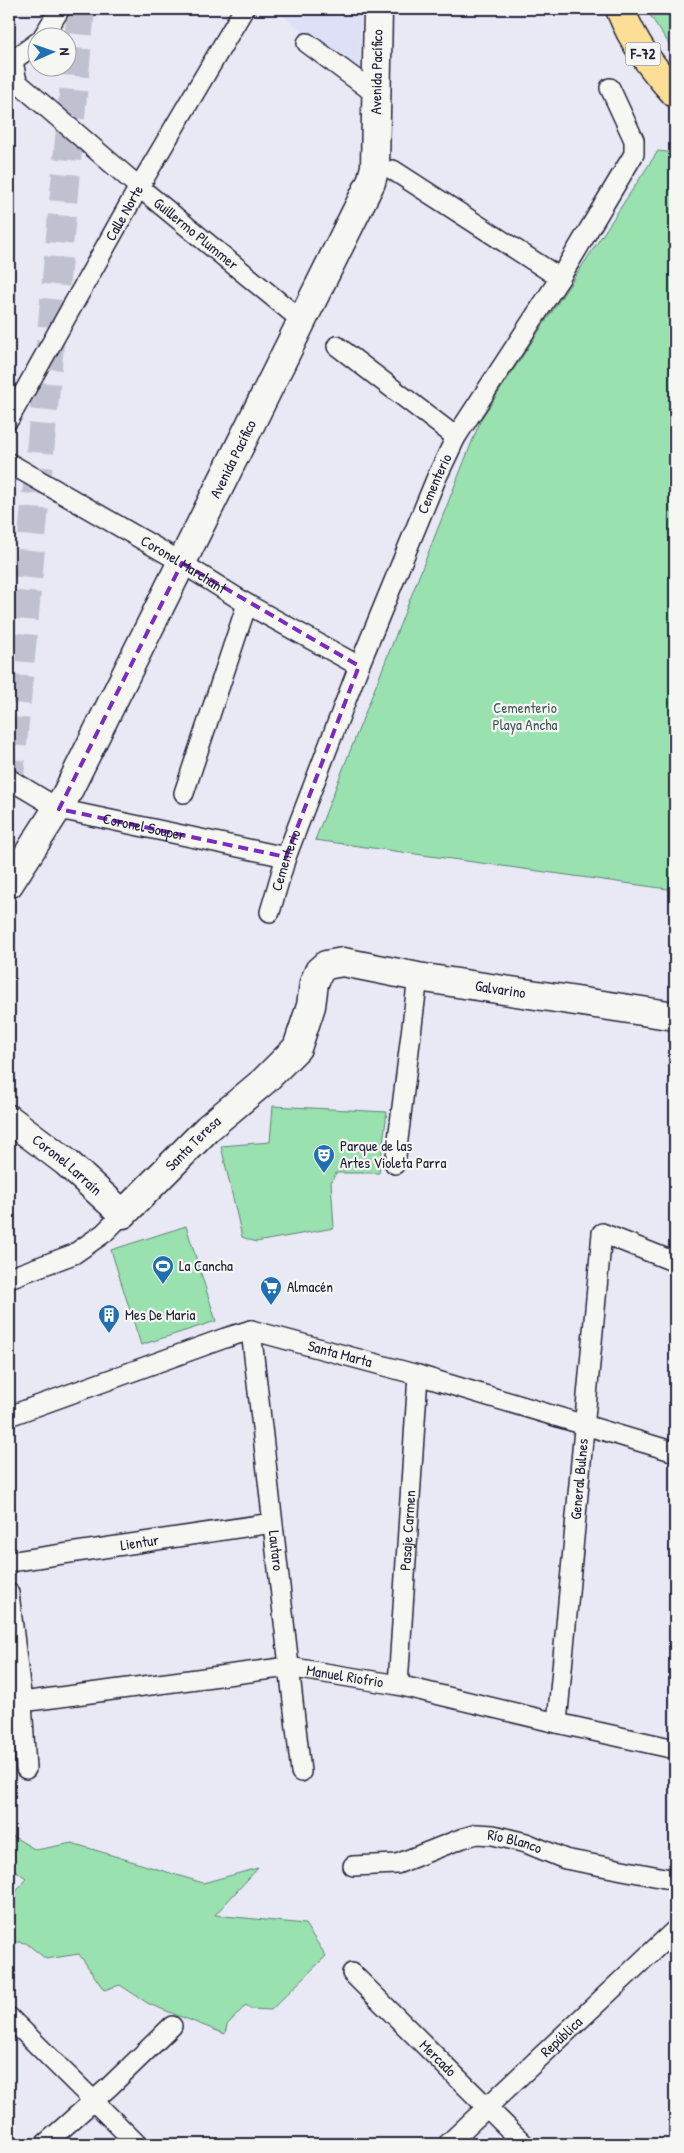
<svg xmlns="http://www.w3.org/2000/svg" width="684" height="2153" font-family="'Patrick Hand',sans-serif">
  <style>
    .built { fill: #dee0f7 }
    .green { fill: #99e1af; stroke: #5e8275 }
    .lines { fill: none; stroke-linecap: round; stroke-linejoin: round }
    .highway-tunnel { stroke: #c0c1d0; stroke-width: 28; stroke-dasharray: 28 14; stroke-linecap: butt }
    .street-casing { stroke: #22223b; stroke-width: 22 }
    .secondary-casing { stroke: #22223b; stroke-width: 31 }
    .primary-casing { stroke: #22223b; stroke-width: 31 }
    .street { stroke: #f6f6f2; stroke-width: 19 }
    .secondary { stroke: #f6f6f2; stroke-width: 28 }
    .primary { stroke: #fcde96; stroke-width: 28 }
    .marked { fill: none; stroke: #7b2cbf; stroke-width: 4; stroke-dasharray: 10 6; stroke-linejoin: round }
    .labels { text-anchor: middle; stroke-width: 4.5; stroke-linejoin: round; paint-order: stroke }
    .shield { fill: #f6f6f2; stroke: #626272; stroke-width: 1 }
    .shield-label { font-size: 14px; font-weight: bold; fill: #22223b }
    .street-label { font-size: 15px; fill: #22223b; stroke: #f6f6f2 }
    .park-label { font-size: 15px; fill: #465b5e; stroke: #f6f6f2 }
    .poi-label { font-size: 15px; fill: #22223b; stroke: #f6f6f2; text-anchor: start }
  </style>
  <rect width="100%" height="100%" fill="#e8e9f5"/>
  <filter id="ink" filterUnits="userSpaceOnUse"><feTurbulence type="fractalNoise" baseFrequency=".02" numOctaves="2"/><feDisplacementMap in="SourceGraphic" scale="10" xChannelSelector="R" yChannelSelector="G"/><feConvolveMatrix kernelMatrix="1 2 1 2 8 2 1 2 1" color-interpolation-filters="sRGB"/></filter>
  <g filter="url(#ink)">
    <!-- built -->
    <path class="built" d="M273,9H361L360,75V74Z"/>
    <!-- green -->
    <path class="green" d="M646,9H672L675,16V53Z
      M658,151L675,153V890L315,840L481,419Z
      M273,1106L387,1112L379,1173H336L331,1182L334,1228L256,1242L242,1237L221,1146L270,1142Z
      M186,1226L216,1321L141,1345L111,1250Z
      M9,1834L36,1850L72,1843L203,1883L258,1868L215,1915L305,1924L326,1956L271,2010L251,2009L246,2005L227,2025L225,2034L149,2004L120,1985L104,1990L79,1954L46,1959L26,1943L9,1941V1902L26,1878L9,1866Z"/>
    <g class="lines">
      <!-- highway-tunnel -->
      <path class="highway-tunnel" d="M9,787L81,9"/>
      <!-- street casing -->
      <g class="street-casing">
        <g id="street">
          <path d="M42,38L60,9"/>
          <path d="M307,43L377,95"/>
          <path id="s1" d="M13,61L17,82L139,187L301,320"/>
          <path d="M9,63L38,42"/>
          <path d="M393,170L560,278"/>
          <path d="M337,346L456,437"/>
          <path id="s2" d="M9,419L139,187L244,9"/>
          <path id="s3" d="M9,463L169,555L247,604L359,666"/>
          <path id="s4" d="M9,779L59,809L286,857"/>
          <path d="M184,793L247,604"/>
          <path id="s5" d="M270,912L286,857L359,666L436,479L456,437L560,278L634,154V140L610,88"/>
          <path d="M395,1164L418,977"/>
          <path d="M9,1278L74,1254L104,1233L123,1214"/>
          <path id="s6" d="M251,1330L301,1772"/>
          <path id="s7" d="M9,1416L225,1338L251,1330L418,1375L675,1452"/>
          <path id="s8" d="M9,1562L272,1523"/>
          <path d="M9,1593L22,1702L26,1769"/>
          <path id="s9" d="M398,1685L418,1375"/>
          <path id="s10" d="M9,1701L22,1702L288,1667L398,1685L557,1723L675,1749"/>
          <path id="s11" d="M557,1723L602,1233L675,1262"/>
          <path id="s12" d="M353,1866L397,1864L463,1838L477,1834L493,1835L526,1843L565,1859L675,1880"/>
          <path id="s13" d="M352,1973L524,2144"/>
          <path d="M9,2017L137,2144"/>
          <path d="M45,2144L109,2087L172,2026"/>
          <path id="s14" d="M448,2144L675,1930"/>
        </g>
      </g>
      <!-- secondary casing -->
      <g class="secondary-casing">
        <g id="secondary">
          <path id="s15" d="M9,884L66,795L371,182L375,167L378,9"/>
          <path id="s16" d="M9,1119L66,1162L123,1214L208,1128L264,1081L297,1048L311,1006L314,983L319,971L326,965L343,962L418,977L675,1016"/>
        </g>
      </g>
      <!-- primary casing -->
      <g class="primary-casing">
        <path id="primary" d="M620,9C633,42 651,67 675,93"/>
      </g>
      <!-- street -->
      <use href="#street" class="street"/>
      <!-- secondary -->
      <use href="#secondary" class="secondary"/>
      <!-- primary -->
      <use href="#primary" class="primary"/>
    </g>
  </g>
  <!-- marked area -->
  <path class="marked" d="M182,563L359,666L286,857L59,809Z"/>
  <!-- icons -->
  <defs>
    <g id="theatre-pin" transform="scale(1.125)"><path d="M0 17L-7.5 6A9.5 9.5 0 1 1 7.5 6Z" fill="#1f6fb2" stroke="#f6f6f2"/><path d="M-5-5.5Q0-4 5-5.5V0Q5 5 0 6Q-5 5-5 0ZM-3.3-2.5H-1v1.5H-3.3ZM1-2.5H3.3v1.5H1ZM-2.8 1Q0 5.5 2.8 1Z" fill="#fff"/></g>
    <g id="stadium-pin" transform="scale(1.125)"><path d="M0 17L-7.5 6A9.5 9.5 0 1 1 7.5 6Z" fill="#1f6fb2" stroke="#f6f6f2"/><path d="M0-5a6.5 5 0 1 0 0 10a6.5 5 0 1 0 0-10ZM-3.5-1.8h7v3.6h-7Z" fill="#fff"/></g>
    <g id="supermarket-pin" transform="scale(1.125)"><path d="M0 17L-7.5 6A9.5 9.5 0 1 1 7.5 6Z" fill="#1f6fb2" stroke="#f6f6f2"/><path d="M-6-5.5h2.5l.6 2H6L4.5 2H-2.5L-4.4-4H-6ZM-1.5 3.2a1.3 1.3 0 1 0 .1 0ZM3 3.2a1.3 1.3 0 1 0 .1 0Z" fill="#fff"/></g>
    <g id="building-pin" transform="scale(1.125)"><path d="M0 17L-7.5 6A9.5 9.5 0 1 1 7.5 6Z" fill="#1f6fb2" stroke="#f6f6f2"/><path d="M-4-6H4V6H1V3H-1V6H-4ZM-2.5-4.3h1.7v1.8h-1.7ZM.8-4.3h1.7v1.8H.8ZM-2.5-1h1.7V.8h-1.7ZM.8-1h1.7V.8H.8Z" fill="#fff"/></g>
  </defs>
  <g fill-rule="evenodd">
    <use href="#theatre-pin" x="324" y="1155"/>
    <use href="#stadium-pin" x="163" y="1266"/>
    <use href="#supermarket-pin" x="271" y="1287"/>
    <use href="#building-pin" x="109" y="1315"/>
  </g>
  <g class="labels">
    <!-- shield labels -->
    <rect class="shield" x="625.5" y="42.5" width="35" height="23" rx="4"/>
    <g class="shield-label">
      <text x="643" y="59">F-72</text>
    </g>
    <!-- street labels -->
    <g class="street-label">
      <text dy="5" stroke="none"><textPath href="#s15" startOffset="901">Avenida Pacífico</textPath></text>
      <text dy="5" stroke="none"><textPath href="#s2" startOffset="236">Calle Norte</textPath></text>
      <text dy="5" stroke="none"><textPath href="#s1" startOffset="256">Guillermo Plummer</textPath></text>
      <text dy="5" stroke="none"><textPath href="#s15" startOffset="481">Avenida Pacífico</textPath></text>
      <text dy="5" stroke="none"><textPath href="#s5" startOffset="459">Cementerio</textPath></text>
      <text dy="5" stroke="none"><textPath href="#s3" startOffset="202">Coronel Marchant</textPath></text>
      <text dy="5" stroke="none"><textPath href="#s4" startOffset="145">Coronel Souper</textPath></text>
      <text dy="5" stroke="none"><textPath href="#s5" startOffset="54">Cementerio</textPath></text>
      <text dy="5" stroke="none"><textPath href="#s16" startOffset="656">Galvarino</textPath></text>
      <text dy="5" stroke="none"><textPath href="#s16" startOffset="248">Santa Teresa</textPath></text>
      <text dy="5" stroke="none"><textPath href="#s16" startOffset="74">Coronel Larraín</textPath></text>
      <text dy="5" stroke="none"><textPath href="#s7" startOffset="349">Santa Marta</textPath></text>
      <text dy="5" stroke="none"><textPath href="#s11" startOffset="245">General Bulnes</textPath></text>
      <text dy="5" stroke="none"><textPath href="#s9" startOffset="155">Pasaje Carmen</textPath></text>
      <text dy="5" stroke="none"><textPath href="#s8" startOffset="132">Lientur</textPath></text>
      <text dy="5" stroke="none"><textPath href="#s6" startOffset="222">Lautaro</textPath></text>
      <text dy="5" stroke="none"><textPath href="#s10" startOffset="339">Manuel Riofrio</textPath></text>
      <text dy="5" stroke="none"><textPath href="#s12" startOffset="168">Río Blanco</textPath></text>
      <text dy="5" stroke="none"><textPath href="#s14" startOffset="156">República</textPath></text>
      <text dy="5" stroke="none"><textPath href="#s13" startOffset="121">Mercado</textPath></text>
    </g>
    <!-- park labels -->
    <g class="park-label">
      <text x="525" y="713">Cementerio<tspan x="525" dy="17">Playa Ancha</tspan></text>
    </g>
    <!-- poi labels -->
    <g class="poi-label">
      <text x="340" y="1151">Parque de las<tspan x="340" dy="17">Artes Violeta Parra</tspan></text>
      <text x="179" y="1271">La Cancha</text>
      <text x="287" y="1292">Almacén</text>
      <text x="125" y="1320">Mes De Maria</text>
    </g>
  </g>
  <!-- margin -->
  <rect width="684" height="2153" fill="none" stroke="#f6f6f2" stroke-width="30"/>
  <rect x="15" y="15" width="654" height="2123" fill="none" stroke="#22223b" stroke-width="2" filter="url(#ink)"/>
  <!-- north arrow -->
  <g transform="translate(52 52) rotate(88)"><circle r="24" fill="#f6f6f2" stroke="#a1a1a9"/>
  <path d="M0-4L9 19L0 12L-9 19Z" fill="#1f6fb2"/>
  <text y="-8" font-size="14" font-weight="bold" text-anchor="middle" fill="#22223b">N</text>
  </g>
</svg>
